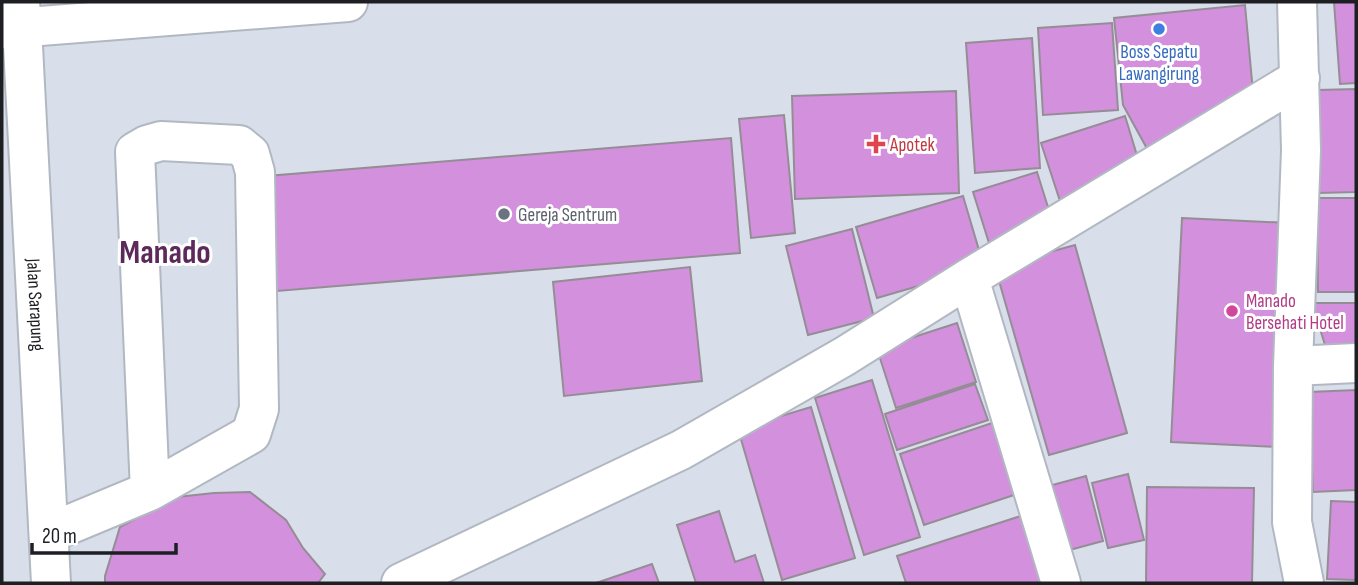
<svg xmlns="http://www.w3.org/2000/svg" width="1358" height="585" font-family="'Sofia Sans Condensed',sans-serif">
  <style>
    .building { fill: #d290dd; stroke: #958d96; stroke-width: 2 }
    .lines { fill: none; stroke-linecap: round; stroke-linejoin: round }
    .minor-casing { stroke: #b2b8c2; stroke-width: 42 }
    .major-casing { stroke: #b2b8c2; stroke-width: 42 }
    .highway-casing { stroke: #b2b8c2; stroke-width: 42 }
    .minor { stroke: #fff; stroke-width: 38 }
    .major { stroke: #fff; stroke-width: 38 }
    .highway { stroke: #fff; stroke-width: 38 }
    .shop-dot { fill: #3f7fe0; stroke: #fff; stroke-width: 2.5 }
    .health-dot { fill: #e0444e; stroke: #fff; stroke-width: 2.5 }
    .worship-dot { fill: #6b7280; stroke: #fff; stroke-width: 2.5 }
    .hotel-dot { fill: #d1479c; stroke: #fff; stroke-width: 2.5 }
    .labels { text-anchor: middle; stroke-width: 6; stroke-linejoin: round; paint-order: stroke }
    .shop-label { font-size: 19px; fill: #366cbe; stroke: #fff }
    .health-label { font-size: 19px; fill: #be3a42; stroke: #fff; text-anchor: start }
    .worship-label { font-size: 19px; fill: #5b616d; stroke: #fff; text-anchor: start }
    .hotel-label { font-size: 19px; fill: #b23c85; stroke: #fff; text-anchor: start }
    .street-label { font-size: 19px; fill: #1d1f23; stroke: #fff }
    .town-label { font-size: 33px; font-weight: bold; fill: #5c2a5a; stroke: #fff }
  </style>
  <rect width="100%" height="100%" fill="#d9dfea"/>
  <!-- building -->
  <path class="building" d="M1334,2H1356V83L1340,84Z
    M1245,5L1253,92L1150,154L1123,105L1114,18Z
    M1112,23L1118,110L1043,115L1038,28Z
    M1032,38L1040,168L975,173L966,43Z
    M1356,89V192L1319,193L1318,90Z
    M956,91L959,193L795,199L792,96Z
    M784,115L795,233L751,238L739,119Z
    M1125,116L1143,175L1060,201L1041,143Z
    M731,138L740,253L277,291L267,176Z
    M1037,172L1053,223L989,243L973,192Z
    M963,196L984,267L877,298L856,227Z
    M1317,198H1356V292H1318Z
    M1182,218L1290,223L1279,447L1171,442Z
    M852,229L874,318L808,335L786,246Z
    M1075,245L1127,433L1049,455L995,267Z
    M690,267L702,381L564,396L553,282Z
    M1312,303H1356V343L1325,345Z
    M957,323L976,382L896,408L877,349Z
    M872,380L920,537L864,555L815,398Z
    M975,384L988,420L897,450L885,414Z
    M1356,390V490L1313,492L1309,392Z
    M811,407L855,558L782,580L738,429Z
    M992,423L1017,494L924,525L900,454Z
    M1128,474L1144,540L1108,548L1092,483Z
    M1086,476L1103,541L1062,552L1045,487Z
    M1147,487L1254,488L1252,583H1146Z
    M250,492L286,520L303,548L325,574L318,583H105V576L120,527L177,497L214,493Z
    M1331,501L1356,502V580L1327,579Z
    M719,511L735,562L755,555L764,583H696L677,525Z
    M1027,514L1049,583H906L897,556Z
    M652,564L659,583H596Z"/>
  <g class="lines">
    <!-- minor casing -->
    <g class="minor-casing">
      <path id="minor" d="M20,2L22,27
        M1297,2L1301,150L1293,366L1292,522L1304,583
        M969,278L1061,583
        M1293,366L1356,363
        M49,533L150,491L251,434L259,409L255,172L250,154L239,145L161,141L147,145L135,152L150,491
        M401,583L681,450L845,356L969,278L1300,78"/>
    </g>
    <!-- major casing -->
    <g class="major-casing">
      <g id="major">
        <path id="s1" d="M22,27L51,583"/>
      </g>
    </g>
    <!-- highway casing -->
    <g class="highway-casing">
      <path id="highway" d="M2,29L348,2"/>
    </g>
    <!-- minor -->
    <use href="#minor" class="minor"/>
    <!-- major -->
    <use href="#major" class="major"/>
    <!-- highway -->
    <use href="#highway" class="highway"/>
  </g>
  <!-- markers -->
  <circle class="shop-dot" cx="1159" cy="29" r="7"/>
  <path class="health-dot" d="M872.5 133.5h7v7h7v7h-7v7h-7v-7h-7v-7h7z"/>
  <circle class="worship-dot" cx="504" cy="214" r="7"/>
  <circle class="hotel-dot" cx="1232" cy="311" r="7"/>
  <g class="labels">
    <!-- shop labels -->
    <g class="shop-label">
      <text x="1159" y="58">Boss Sepatu<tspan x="1159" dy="22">Lawangirung</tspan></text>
    </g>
    <!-- health labels -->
    <g class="health-label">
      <text x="890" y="151">Apotek</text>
    </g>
    <!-- worship labels -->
    <g class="worship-label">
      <text x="518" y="221">Gereja Sentrum</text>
    </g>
    <!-- hotel labels -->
    <g class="hotel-label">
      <text x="1246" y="307">Manado<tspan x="1246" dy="22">Bersehati Hotel</tspan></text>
    </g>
    <!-- street labels -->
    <g class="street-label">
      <text dy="7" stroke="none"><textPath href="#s1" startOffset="278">Jalan Sarapung</textPath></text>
    </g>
    <!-- town labels -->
    <g class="town-label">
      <text x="165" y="263">Manado</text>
    </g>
  </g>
  <!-- border -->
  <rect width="1358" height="585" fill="none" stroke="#1d1f23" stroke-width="7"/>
  <!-- scale -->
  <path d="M32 543v10h144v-10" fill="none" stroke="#1d1f23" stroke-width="3.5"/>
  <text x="42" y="543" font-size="21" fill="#1d1f23" stroke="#ffffff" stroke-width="5" paint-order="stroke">20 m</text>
</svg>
